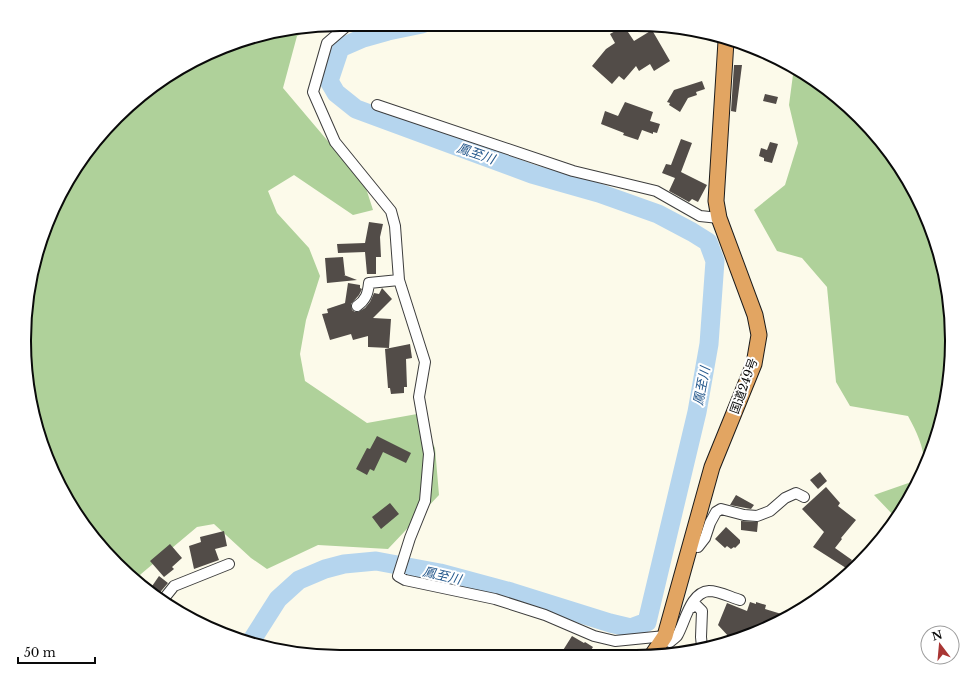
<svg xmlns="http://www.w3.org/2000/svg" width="976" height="681" font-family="'Libre Baskerville','Noto Sans JP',serif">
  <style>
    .forest { fill: #afd19a }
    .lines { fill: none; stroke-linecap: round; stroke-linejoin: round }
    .river { stroke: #b5d5ee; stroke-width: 19 }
    .building { fill: #524c48 }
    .minor-casing { stroke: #3d3d3d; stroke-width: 12 }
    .highway-casing { stroke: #1b1b1b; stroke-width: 17 }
    .minor { stroke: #fff; stroke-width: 10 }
    .highway { stroke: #e2a562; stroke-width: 15 }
    .labels { text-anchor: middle; stroke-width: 4; stroke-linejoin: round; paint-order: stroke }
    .street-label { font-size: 12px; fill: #0a0a0a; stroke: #fff }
    .water-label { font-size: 13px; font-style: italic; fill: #24588c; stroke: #fff }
    .rim { fill: none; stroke: #0a0a0a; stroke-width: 2 }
  </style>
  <rect width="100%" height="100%" fill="#fcfaea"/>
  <!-- forest -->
  <path class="forest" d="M316,27L297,36L283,88L365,185L373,210L353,215L294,175L268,191L277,213L309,248L320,276L306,320L300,354L305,381L367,423L417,414L435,448L439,495L388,549L318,545L267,569L251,558L214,524L197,527L141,574L136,580L103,549L57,480L27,382V299L48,219L102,132L165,77L258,35Z
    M794,67L873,132L909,182L935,239L949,299L951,361L941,422L925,464C923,446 917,432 908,416L850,406L836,382L827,287L802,258L777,251L754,210L785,185L798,143L789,105Z
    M920,479L896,518L874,495Z"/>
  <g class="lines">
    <!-- river -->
    <path class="river" d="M250,643L278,599L299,580L325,569L344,564L376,561L440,573L511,592L610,623L631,628L647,622L697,412L709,344L715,261L708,242L692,232L658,214L599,193L532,174L356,109L336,93L329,81L340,48L363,38L388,31L422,24"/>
  </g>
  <!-- building -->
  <path class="building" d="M624,26L634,41L652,30L670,61L654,71L650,64L639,71L636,66L624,80L619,76L612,84L592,66L606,49L615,43L610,34Z
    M734,65H742L736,112L731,111Z
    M702,81L705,89L696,92L697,95L688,98L680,112L669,105L670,103L667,102L674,90Z
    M765,94L778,97L776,104L763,101Z
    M625,102L653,112L650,121L660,124L657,133L653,132V134L642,130L638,140L623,135L624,133L601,124L605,111L618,116Z
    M681,139L692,143L681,172L707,185L698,202L692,199L689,202L669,191L675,178L662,173L666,164L671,165Z
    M770,142L778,144L772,163L764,161V158L759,156L761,148L767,150Z
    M369,222L383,224L380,237L381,257H376V274H367L365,252L338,253L337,244L365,243Z
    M343,257L345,275H344L357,280L327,283L325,258Z
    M348,283L360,285V288L362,289L359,295L351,304L352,310L355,312H358L365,308L370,302L374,293L379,294L382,288L392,299L373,318L391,319L389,348L368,347V336L353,340L351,334L330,340L322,314L328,313L327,309L345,303Z
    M410,344L412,358L406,359L407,387H404V393L391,394L390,388H388L385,349Z
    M377,436L411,453L406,463L383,452L374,471L370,469L367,475L356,469L367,448L370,449Z
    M820,472L827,481L818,489L810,480Z
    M826,487L840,503L838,506L856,520L841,538L842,539L835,548L852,560L846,568L813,547L824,532L802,509Z
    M736,495L754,505L751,509L730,505Z
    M390,503L399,514L381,529L372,517Z
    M741,521L758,522L757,532L741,530Z
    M726,527L740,540V543L735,548L734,547L731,549L727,546L725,548L715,539Z
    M224,531L227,546L215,549L219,560L194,569L189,546L201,542L200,537Z
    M170,544L182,558L172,567L174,569L164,577L150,561Z
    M159,576L168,583L156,597L148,592Z
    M750,602L756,604V602L766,605L765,609L788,616L775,624L730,638L718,625L727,603L747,611Z
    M572,636L584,643L585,642L593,647L588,655H560Z"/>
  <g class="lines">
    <!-- minor casing -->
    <g class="minor-casing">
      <path id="minor" d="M349,24L327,43L313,92L335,142L391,211L395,226L399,280L425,362L419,397L429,454L425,501L410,538L398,576L405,580L495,599L545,615L594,636L615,641L665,636
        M377,105L573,171L656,191L700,216L719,218
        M357,306C366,300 368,293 369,283L399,280
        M690,544L698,547L705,538L710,523L716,512L721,509L744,515L757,516L770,511L785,498L796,493L804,497
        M162,601L174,586L229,564
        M689,609L696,605L702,611L701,637L702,647
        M662,639L670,642C672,640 675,638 677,636C685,623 690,592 709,591C719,591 730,597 740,600"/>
    </g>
    <!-- highway casing -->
    <g class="highway-casing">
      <path id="highway" d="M653,654L665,636L712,467L754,364L759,335L755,315L719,218L716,201L726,41"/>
    </g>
    <!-- minor -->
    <use href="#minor" class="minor"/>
    <!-- highway -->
    <use href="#highway" class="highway"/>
  </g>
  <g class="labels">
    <!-- street labels -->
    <g class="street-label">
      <text transform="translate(744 386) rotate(-70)" y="4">国道249号</text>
    </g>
    <!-- water labels -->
    <g class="water-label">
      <text transform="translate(476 153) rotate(19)" y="5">鳳至川</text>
      <text transform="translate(701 386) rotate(-79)" y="5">鳳至川</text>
      <text transform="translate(442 575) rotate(13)" y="5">鳳至川</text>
    </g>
  </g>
  <!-- crop -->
  <path d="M0 0H976V681H0ZM340 31H636A309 309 0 0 1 945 340V341A309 309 0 0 1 636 650H340A309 309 0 0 1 31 341V340A309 309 0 0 1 340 31Z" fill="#fff" fill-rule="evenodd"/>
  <path class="rim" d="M340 31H636A309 309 0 0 1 945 340V341A309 309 0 0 1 636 650H340A309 309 0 0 1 31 341V340A309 309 0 0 1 340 31Z"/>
  <!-- north arrow -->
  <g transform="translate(940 645) rotate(344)"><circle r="19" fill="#ffffff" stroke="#9d9d9d"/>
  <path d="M0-3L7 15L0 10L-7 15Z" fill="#a93634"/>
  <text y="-6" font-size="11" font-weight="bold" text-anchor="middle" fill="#0a0a0a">N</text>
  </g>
  <!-- scale -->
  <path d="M18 657v6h77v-6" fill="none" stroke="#0a0a0a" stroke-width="2"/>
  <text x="24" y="657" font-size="12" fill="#0a0a0a" stroke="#ffffff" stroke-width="3" paint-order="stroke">50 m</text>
</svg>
